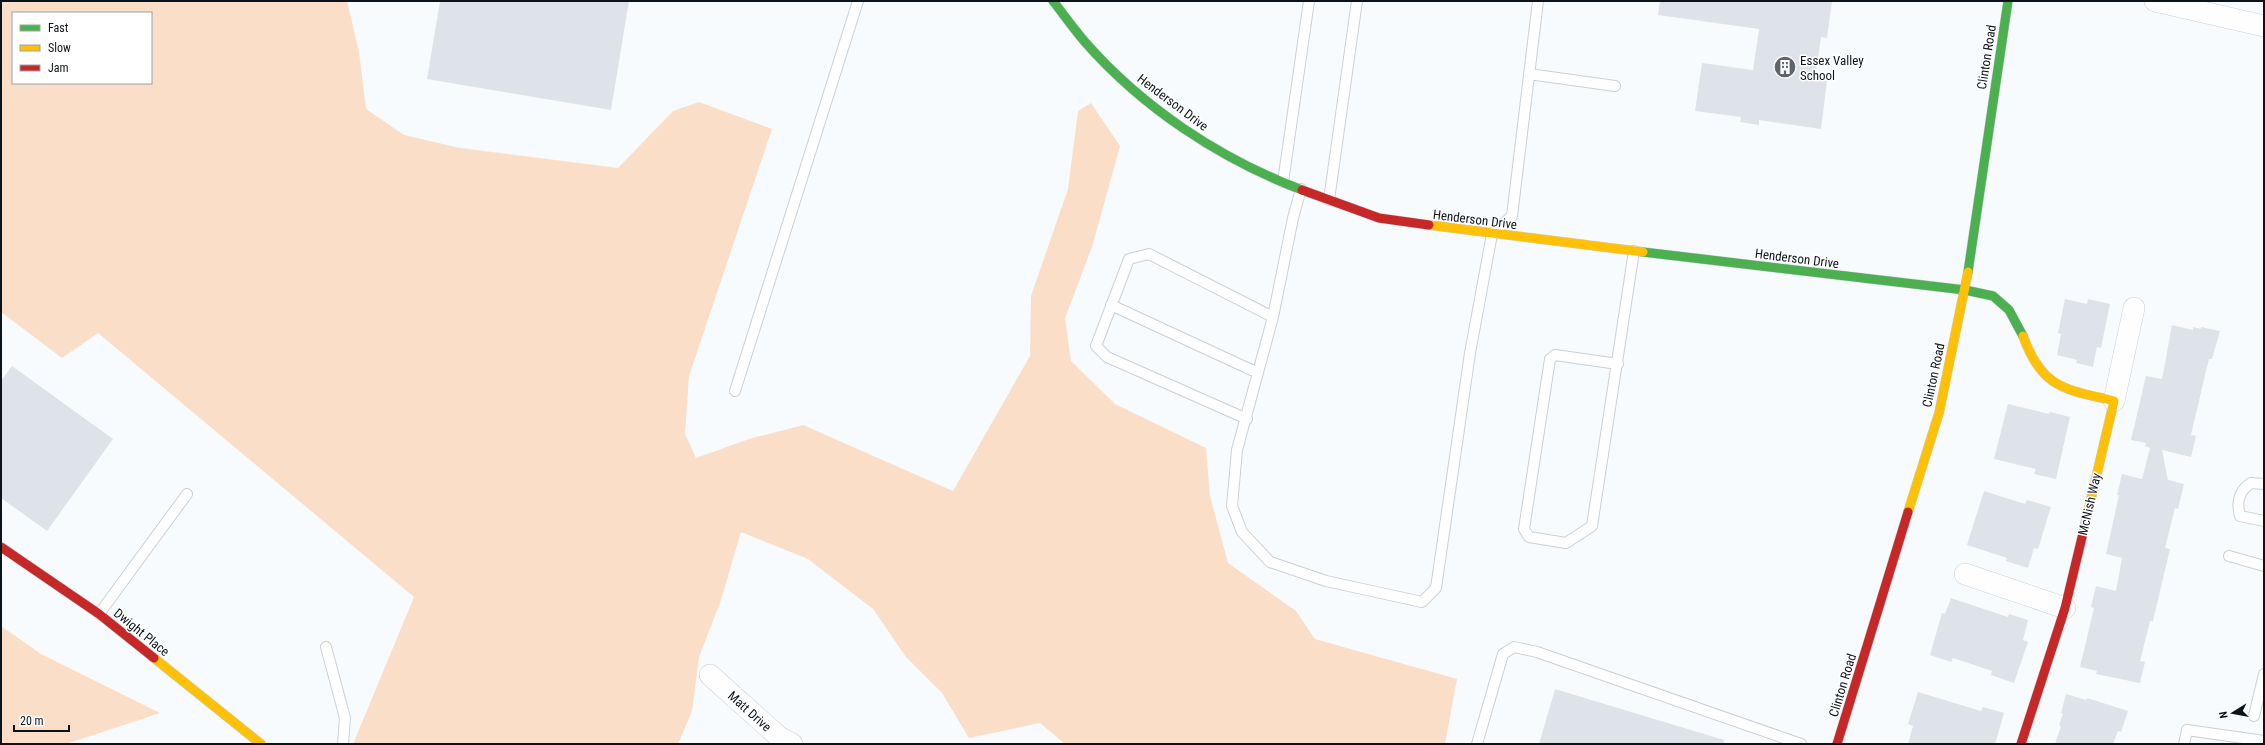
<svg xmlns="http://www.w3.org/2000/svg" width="2265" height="745" font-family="'Roboto Condensed',sans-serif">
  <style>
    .green { fill: #fadec8; fill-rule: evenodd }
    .building { fill: #dde3e8 }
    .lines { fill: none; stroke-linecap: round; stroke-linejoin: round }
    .lane-casing { stroke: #cad0d5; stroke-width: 12 }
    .street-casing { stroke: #cad0d5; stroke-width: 22 }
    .fast-casing { stroke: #cad0d5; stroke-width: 10 }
    .slow-casing { stroke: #cad0d5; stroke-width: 10 }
    .jam-casing { stroke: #cad0d5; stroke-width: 10 }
    .lane { stroke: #fefeff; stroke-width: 10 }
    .street { stroke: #fefeff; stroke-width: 21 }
    .fast { stroke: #4caf50; stroke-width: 9 }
    .slow { stroke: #ffc107; stroke-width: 9 }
    .jam { stroke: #c62828; stroke-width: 9 }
    .labels { text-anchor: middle; stroke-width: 3; stroke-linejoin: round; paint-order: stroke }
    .street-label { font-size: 13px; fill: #0c141b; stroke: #fff }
    .poi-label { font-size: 13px; fill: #0c141b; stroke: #fff; text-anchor: start }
  </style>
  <rect width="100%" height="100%" fill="#f8fbfd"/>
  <!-- green -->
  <path class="green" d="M1,1H347L359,52L366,109L404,135L460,148L618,168L673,111L699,102L772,129L689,376L685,434L696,458L749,439L803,425L953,491L1030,356L1031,296L1068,189L1078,111L1091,103L1120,146L1092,247L1065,318L1071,361L1115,404L1206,448L1210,496L1228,563L1296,611L1315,639L1457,679L1445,744H1065L1040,723L969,738L942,693L906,657L873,609L808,559L741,532L721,600L699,657L692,711L678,744H353L414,597L98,333L62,358L1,312ZM13,13H151V83H13Z
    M1,626L41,654L160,713L66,744H1Z"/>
  <!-- building -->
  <path class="building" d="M440,1H629L611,110L427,79Z
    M1660,1H1832L1827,38L1821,37L1815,79L1827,81L1821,129L1759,120V125L1740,122L1741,117L1695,111L1702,63L1753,70L1759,29L1658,15Z
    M2065,299L2087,304L2088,299L2110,304L2101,348L2097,347L2093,367L2076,363L2077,360L2057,355L2061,334L2058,333Z
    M2172,325L2193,330V327L2201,329V327L2220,331L2212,359H2209L2206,371L2191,435L2196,436L2191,457L2162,450L2168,480L2184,484L2178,509L2175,508L2165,548L2170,549L2153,621H2150L2140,661L2145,662L2140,683L2096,674L2097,671L2080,667L2094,608L2091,607L2096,586L2116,591L2122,558L2106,554L2119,495H2117L2122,474L2142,479L2150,448L2145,446L2146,443L2131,440L2146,376L2162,379Z
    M12,366L113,439L47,531L1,498V381Z
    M2008,404L2049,414L2050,412L2070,417L2056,479L2034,474L2036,469L1994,459Z
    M1984,491L2025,504L2027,500L2051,507L2038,549L2034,548L2028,568L2006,561L2007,558L1967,545Z
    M1951,598L2008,617L2009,614L2028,620L2023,640L2028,642L2014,683L1991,675L1992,671L1953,658L1951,662L1930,655L1942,613L1945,614Z
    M1555,689L1724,740V744H1539Z
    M1918,692L1981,711L1983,707L2004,713L1995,744H1908L1913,726L1908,724Z
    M2066,694L2086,700L2087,698L2128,711L2121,732L2118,731L2113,744H2055L2061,726L2059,725L2063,714L2061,713Z"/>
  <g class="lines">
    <!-- lane casing -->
    <g class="lane-casing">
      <path id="lane" d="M1529,74L1615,86
        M1283,182L1309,1
        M1329,200L1357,1
        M1111,305L1258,373
        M1273,317L1237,450L1232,506L1242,532L1270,562L1326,581L1422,602L1436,588L1470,353L1492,234L1512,216L1538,1
        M1618,364L1555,355L1550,359L1524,529L1529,537L1566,543L1592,526L1634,251
        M735,391L858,1
        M1247,419L1107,357L1096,346L1129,259L1149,254L1273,317L1293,218L1301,189
        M2264,484L2251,483C2239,491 2236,501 2240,516L2264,521
        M2229,556L2264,566
        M99,614L187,494
        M326,647L345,718L343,744
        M2254,716L2264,674
        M1477,744L1503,654L1514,647L1537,652L1801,744
        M2184,744L2187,730L2264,741"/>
    </g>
    <!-- street casing -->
    <g class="street-casing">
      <path id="street" d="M2155,1L2264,26
        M2114,401L2134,308
        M1965,574L2065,608
        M710,675L779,737L792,744"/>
    </g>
    <!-- fast casing -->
    <g class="fast-casing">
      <path id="fast" d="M1053,1C1064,15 1074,29 1085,42C1143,108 1220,159 1302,190
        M1643,252L1965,290L1993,296L2009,310L2023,336
        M1968,272L2008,1"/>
    </g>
    <!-- slow casing -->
    <g class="slow-casing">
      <path id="slow" d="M1429,225L1643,252
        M2023,336C2042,389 2065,389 2114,401L2083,533
        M1908,512L1939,413L1968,272
        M154,658L261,744"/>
    </g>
    <!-- jam casing -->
    <g class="jam-casing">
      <path id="jam" d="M1302,190L1379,218L1429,225
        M1,547L99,614L154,658
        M1837,744L1908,512
        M2021,744L2065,608L2083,533"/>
    </g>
    <!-- lane -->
    <use href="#lane" class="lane"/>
    <!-- street -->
    <use href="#street" class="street"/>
    <!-- fast -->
    <use href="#fast" class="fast"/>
    <!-- slow -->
    <use href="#slow" class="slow"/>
    <!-- jam -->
    <use href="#jam" class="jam"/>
  </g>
  <!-- icons -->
  <defs>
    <g id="building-disc" transform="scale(1.15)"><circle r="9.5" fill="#5f656a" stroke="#fff"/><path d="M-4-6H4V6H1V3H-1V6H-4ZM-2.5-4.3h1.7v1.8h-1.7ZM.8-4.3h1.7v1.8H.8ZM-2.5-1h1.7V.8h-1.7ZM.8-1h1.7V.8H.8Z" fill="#fff"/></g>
  </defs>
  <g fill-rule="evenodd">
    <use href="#building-disc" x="1785" y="67"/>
  </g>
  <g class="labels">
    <!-- street labels -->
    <g class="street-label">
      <text transform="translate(1986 57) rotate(-81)" y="5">Clinton Road</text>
      <text transform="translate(1173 102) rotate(37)" y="5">Henderson Drive</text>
      <text transform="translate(1475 219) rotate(7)" y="5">Henderson Drive</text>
      <text transform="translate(1797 258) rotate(7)" y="5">Henderson Drive</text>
      <text transform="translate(1933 375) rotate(-78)" y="5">Clinton Road</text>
      <text transform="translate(2089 504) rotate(-77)" y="5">McNish Way</text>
      <text transform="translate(142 632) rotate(39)" y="5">Dwight Place</text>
      <text transform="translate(1842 685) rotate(-73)" y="5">Clinton Road</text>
      <text transform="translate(750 711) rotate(42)" y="5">Matt Drive</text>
    </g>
    <!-- poi labels -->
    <g class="poi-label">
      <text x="1800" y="65">Essex Valley<tspan x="1800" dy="15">School</tspan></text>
    </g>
  </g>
  <!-- border -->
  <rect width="2265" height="745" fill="none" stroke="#0c141b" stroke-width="4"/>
  <!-- legend -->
  <rect x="12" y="12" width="140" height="72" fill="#ffffff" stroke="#9ea1a4"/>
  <rect x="20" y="25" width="20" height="6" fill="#4caf50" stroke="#9ea1a4"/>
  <text x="48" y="32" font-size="12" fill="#0c141b">Fast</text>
  <rect x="20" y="45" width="20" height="6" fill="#ffc107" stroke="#9ea1a4"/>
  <text x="48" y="52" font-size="12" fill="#0c141b">Slow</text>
  <rect x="20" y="65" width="20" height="6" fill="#c62828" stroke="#9ea1a4"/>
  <text x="48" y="72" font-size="12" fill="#0c141b">Jam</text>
  <!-- north arrow -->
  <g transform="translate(2233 713) rotate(259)" stroke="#ffffff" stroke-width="3" paint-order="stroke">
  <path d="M0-3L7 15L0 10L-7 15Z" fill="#0c141b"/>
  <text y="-6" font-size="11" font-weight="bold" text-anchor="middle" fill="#0c141b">N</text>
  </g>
  <!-- scale -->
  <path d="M14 725v6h55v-6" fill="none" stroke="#0c141b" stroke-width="2"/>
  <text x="20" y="725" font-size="12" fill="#0c141b" stroke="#ffffff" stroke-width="3" paint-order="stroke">20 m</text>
</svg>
